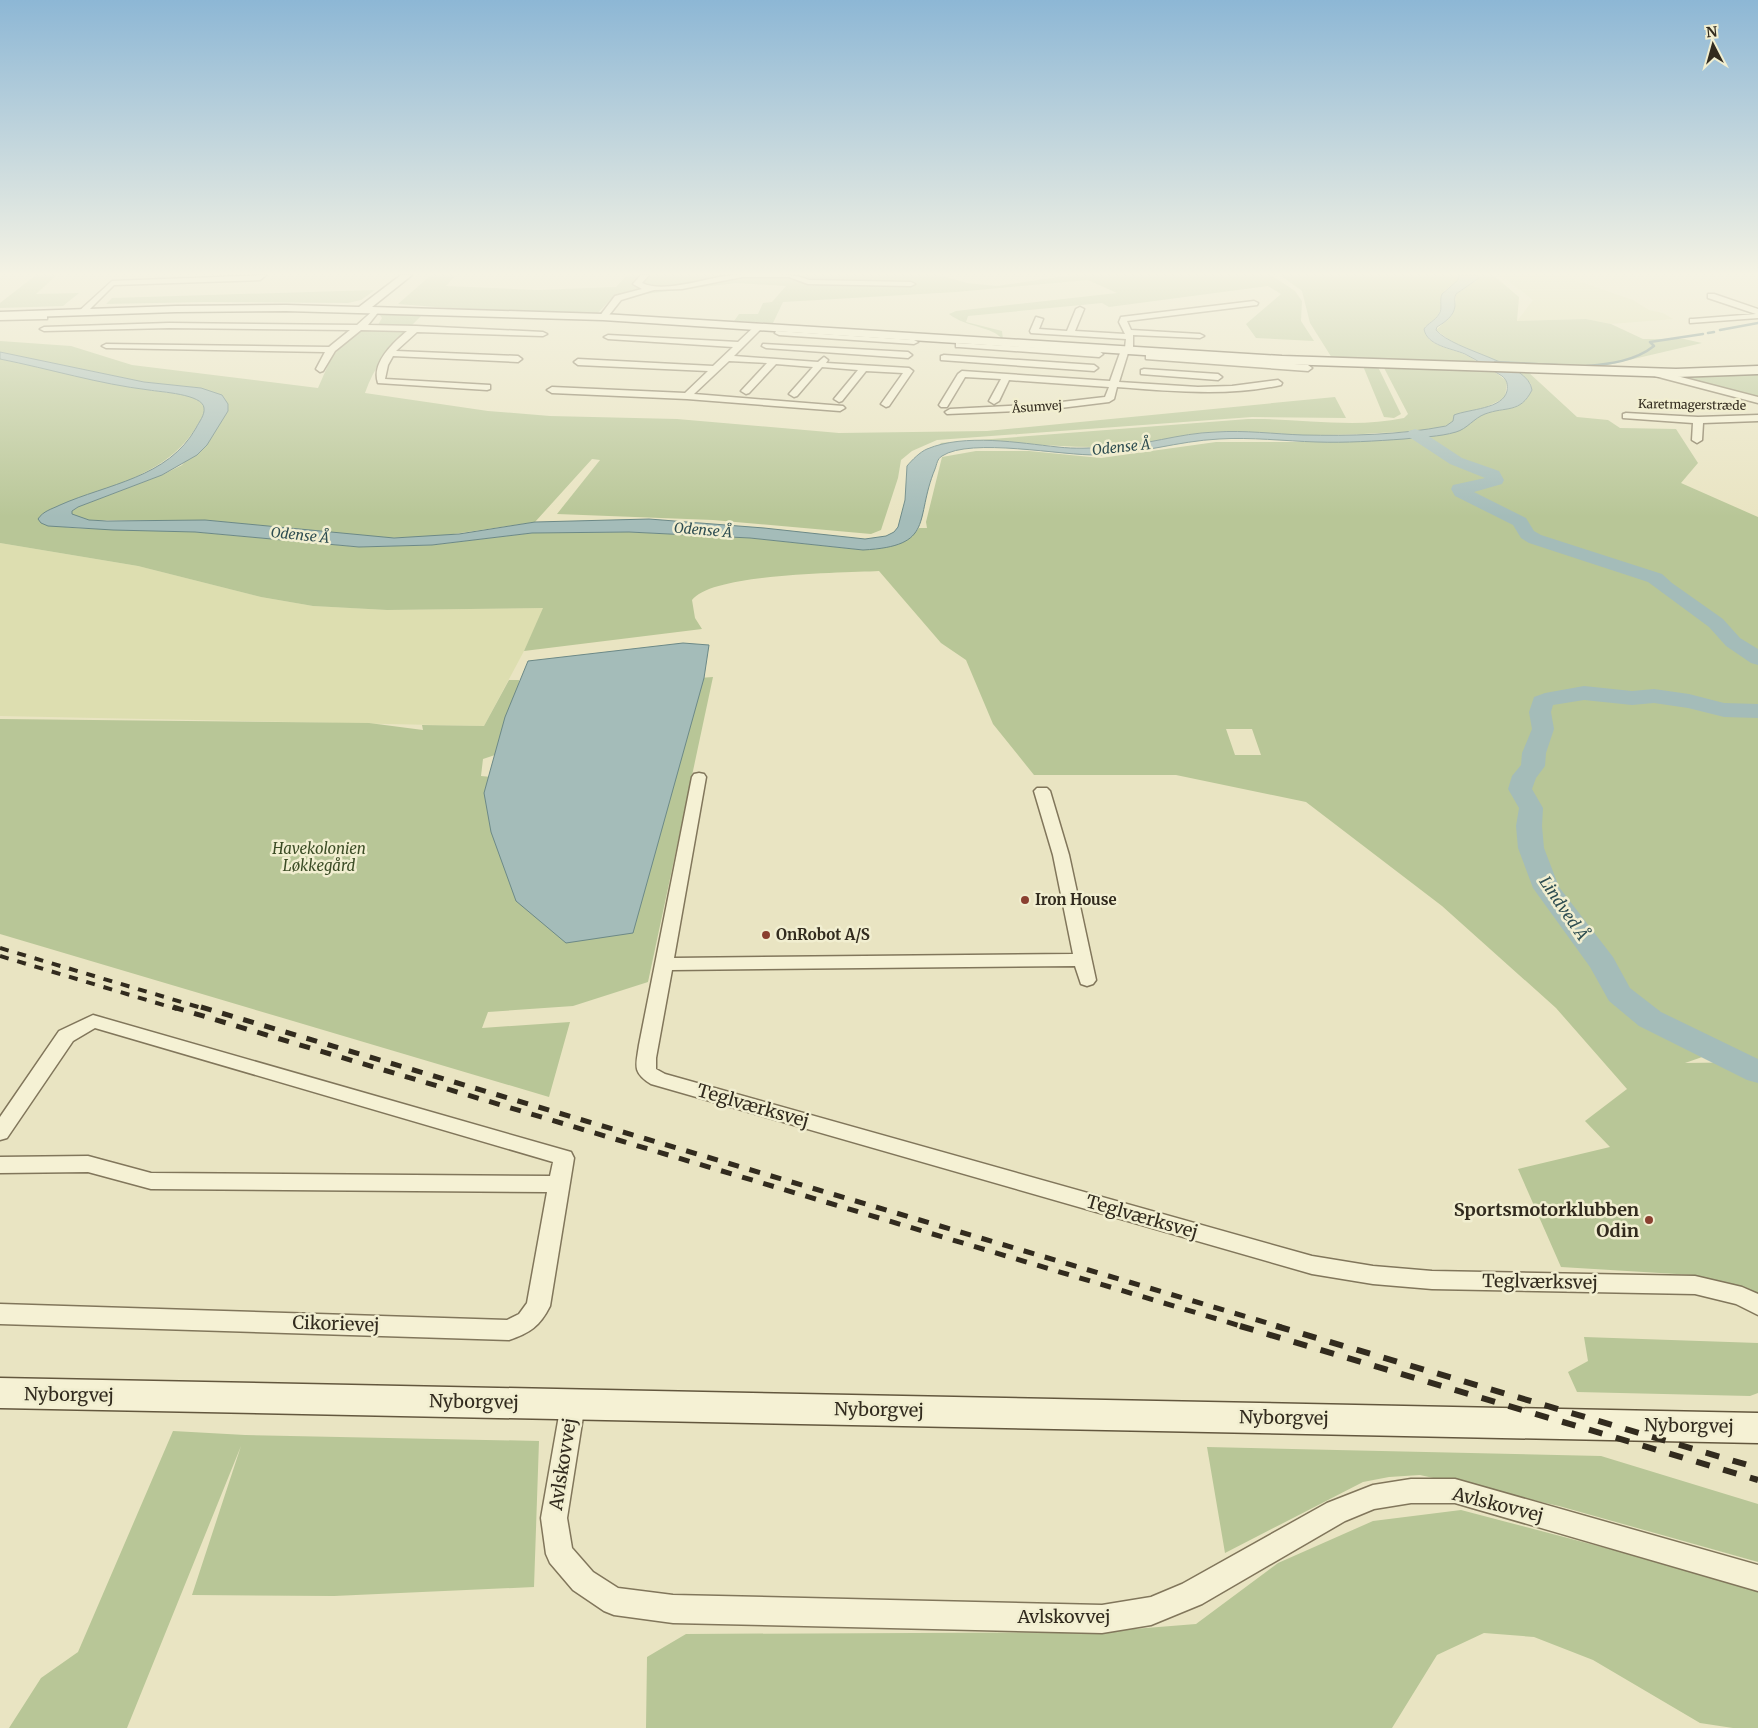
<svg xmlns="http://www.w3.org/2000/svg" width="1758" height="1728" font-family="Merriweather,serif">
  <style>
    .farmland { fill: #dddeb0 }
    .green { fill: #b8c697; fill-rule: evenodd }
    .water { fill: #a4bcb9; stroke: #6c8987 }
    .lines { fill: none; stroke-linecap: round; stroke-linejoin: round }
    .stream { stroke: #6c8987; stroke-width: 2.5 }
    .river { fill: #a4bcb9; fill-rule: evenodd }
    .street-casing { stroke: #81765b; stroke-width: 3 }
    .secondary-casing { stroke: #63573e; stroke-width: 3 }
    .street { fill: #f5f1d4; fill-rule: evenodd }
    .secondary { fill: #f5f1d4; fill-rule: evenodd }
    .rail-far2 { stroke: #322b1e; stroke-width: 4; stroke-dasharray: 9 9; stroke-linecap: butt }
    .rail-far1 { stroke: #322b1e; stroke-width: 5; stroke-dasharray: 11 11; stroke-linecap: butt }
    .rail { stroke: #322b1e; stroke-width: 6; stroke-dasharray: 14 14; stroke-linecap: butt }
    .poi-dot { fill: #8a4030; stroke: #f1eed0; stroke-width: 2 }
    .labels { text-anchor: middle; stroke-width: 5; stroke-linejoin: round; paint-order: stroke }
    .far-street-label { font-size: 12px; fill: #322b1e; stroke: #f1eed0 }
    .far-water-label { font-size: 14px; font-style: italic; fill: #2e4d51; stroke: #f1eed0 }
    .park-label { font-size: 15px; font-style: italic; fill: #3c4d26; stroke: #f1eed0 }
    .poi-label { font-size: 15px; font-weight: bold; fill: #322b1e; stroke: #f1eed0; text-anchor: start }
    .water-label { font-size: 16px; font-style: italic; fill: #2e4d51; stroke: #f1eed0 }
    .near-street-label { font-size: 18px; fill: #322b1e; stroke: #f1eed0 }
    .near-poi-label { font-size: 18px; font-weight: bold; fill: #322b1e; stroke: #f1eed0; text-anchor: end }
  </style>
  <rect width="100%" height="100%" fill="#e9e4c2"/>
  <!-- farmland -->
  <path class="farmland" d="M1501,275H1561L1633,300L1649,310L1663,313L1673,319L1611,324L1586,319L1517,321L1533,300Z
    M0,543L138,566L261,597L313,606L387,610L544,608L524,651L484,726L0,716Z"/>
  <!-- green -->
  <path class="green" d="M36,275H57L36,294L79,293L63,306L0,308V303Z
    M431,275H456L446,286L537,290L616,287L627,275H940L967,283L997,286L1072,275H1271L1295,291L1302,301L1301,321L1314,341L1256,338L1246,324L1281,294L1268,286L1109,307L1102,303L968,316L966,322L1002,331L1003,340C993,326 967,328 949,314L956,311L1117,293L1088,280L956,292L783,302L773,323L734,321L739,314H758L763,303L772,302L786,286L736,283L612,298L597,314L499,312L398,304Z
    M1280,275H1459L1458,280L1444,291C1442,302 1442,313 1433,321C1429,324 1426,325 1424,329C1427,347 1452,348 1466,355C1471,357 1475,361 1480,363L1332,358L1310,323L1302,291Z
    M1477,275H1493L1519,297L1517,321L1586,319L1611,324L1643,339H1684L1702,343L1595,368L1504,364L1455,344L1436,330L1451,316L1455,307L1456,294L1477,280Z
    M375,290L361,300L348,303L204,302L106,304L112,298Z
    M380,315H422L411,326L378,325L382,318Z
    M360,329L407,330C388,349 374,367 365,393L488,411L550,416L677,419L839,433L987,431L1335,397L1346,418L1252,417L937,440L912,451L901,460L898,478L881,530L871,534L713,520L557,514L600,460L592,459L535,522L433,537L381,538L205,520H89L72,515V511L78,507L162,475L182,465L228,411L201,388L144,382L0,352V341L71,346L132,365L318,388L332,356Z
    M0,359C55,370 108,385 163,392C172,393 198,395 203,403C207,409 202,418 198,424C178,459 147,472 112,488C89,500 65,511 41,523L72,528L195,532L359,547L432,545L532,533L629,532L750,538L863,550C884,548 906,546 919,528H927L926,522L942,457L976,451H1029L1101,458L1216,442H1336L1448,434C1465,430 1468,421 1482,415C1503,405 1519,416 1532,390L1531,384L1519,373L1527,371L1577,417L1608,420L1620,428L1676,429L1698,463L1681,483L1758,517V1062L1728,1048L1685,1063L1758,1062V1295L1720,1281L1693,1275L1561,1267L1518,1169L1610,1147L1585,1121L1627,1089L1556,1008L1442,906L1306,802L1176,775H1034L993,724L966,660L941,643L879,571C842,573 712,573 692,600L695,618L702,629L524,651L543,608L387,610L313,606L261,597L138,566L0,543ZM1226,729H1252L1261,755H1235Z
    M1363,366L1378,367L1401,414L1394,418L1384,417Z
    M1383,366L1492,370L1507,381L1505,398L1486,407L1454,415L1453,421C1445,432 1395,432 1380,433C1351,435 1322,435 1293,435C1266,434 1240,430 1213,432C1176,434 1141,447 1104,447C1050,448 996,438 942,445L940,443L1248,419C1300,418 1353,429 1404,418L1408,414Z
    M1758,372V398L1665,374Z
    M713,677L648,982L573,1006L488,1012L482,1028L570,1022L549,1097L0,934V719L369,723L423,730L422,725L484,726L509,680H519L516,748L483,759L481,776L512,779L699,678Z
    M1584,1337L1758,1343V1393L1750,1396L1577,1392L1568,1372L1588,1361Z
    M173,1431L245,1435L539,1441L534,1587L334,1596L192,1595L241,1446L127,1728H9L41,1678L78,1652Z
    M1207,1447L1601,1456L1758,1504V1562L1559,1506L1420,1475L1389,1477L1363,1482L1225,1553Z
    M1461,1510L1758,1588V1728H1733L1700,1723L1593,1660L1534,1637L1484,1633L1437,1655L1392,1728H646L647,1657L686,1634L1096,1632L1196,1624L1278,1563L1373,1521Z"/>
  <!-- water -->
  <path class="water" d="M1459,275H1477L1479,278L1456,294C1454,298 1455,301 1455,306C1454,316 1445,322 1437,327L1436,330C1455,352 1529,362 1532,390C1520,414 1506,406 1485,414C1474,418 1467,429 1456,432C1439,437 1421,437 1404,439C1375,441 1346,443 1317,442C1284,441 1251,437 1219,439C1178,441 1140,454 1099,455C1062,456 971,437 942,456C937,459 937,464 935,469C914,520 936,546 863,550L750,538L629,532L532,533L432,545L359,547L195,532L113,530L48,526L41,523L38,519C43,511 52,509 60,505C107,484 168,478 196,428C199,422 205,415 204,408C203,394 160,392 149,390C99,384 50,369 0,359V352L144,382L201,388L222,395L228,404V411L207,445L197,455L162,475L78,507L72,511V514L89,520L107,521L205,520L394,538L459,534L535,522L649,519L764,528L865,539L886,536L894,532L898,527L905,500L907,466C912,460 920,452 927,449C965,433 1019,443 1058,447C1075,449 1091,448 1108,447C1144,446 1179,433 1216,432C1245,430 1274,434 1303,435C1350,436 1400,435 1446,426L1453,421L1454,415C1469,409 1503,409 1507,391C1508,384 1507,380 1502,376C1490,369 1477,360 1465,354C1451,348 1427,346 1424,329C1428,323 1435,321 1439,314C1443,309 1439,300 1442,294L1458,280Z
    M683,643L709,645L704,678L633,933L566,943L516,901L491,832L484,793L505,717L528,661Z"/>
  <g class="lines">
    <!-- stream -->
    <path class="stream" d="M1720,330L1758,323
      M1708,333L1714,332
      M1495,362L1574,366
      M1587,366C1610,364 1635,361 1654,346L1650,342L1703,334"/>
    <!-- river -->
    <path class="river" d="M1415,429L1421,431L1462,458L1499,471L1504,480L1502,484L1474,492L1526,518L1534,531L1541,535L1662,574L1672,583L1723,619L1740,638L1758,649V665L1751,663L1726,646L1709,627L1648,582L1529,543L1521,538L1513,525L1455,496L1451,489L1453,485L1485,478L1450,464L1409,437L1407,434L1409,431Z
      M1584,686L1632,691L1654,689L1689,694L1724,703L1758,704V718L1724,717L1688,708L1654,703L1632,705L1584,700L1553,705L1551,712L1554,729L1546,753L1545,766L1536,778L1532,789L1543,808L1542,826L1544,848L1559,887L1613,957L1630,988L1661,1012L1758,1059V1083L1747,1080L1639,1026L1609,1001L1590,967L1533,888L1518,848L1516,826L1519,808L1508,789L1512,776L1521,765L1522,753L1532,729L1529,712L1534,697L1545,693Z"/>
    <!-- street casing -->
    <g class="street-casing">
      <path id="street" d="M266,275L260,280L114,285L85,314L78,312L112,281Z
        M641,275H649L642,283C665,294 708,277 733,275C756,273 788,272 809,280L911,282L915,284L911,286L808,284L789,277H742L682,289L654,290L621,300L606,319H600L599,317L615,296L642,289L633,284Z
        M1708,294H1714L1758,309V318L1690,323V319H1693L1756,314L1708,298Z
        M1254,301L1258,303L1257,305L1127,321L1131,330L1200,334L1204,336L1200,338L1133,335V351L1128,353L1119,382L1198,387L1232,386L1278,380L1282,383L1281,385C1227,397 1172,391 1117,387L1114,399L1109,402L1044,410L947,414L945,412L950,409L1044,404L1105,397L1109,387L1009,380L999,401L994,404L989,401L1001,379L965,377L947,407H941L939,405L958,374L962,371L1110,381L1121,350L1125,348L1126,339L1031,333L1030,331L1036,317L1043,319L1039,329L1067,331L1076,309L1080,307L1084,309L1075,331L1125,334L1119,322L1121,317Z
        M376,308L380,310L368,325L416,326L543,332L547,334L543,336L417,332L396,351L518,356L522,359L518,362L393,356L388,365L385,379L490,385V389L487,390L378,383C371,363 393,343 407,331L361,330L335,351L323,371L320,372L316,369L325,352L106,348L102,346L106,344L329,347L350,330L169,328L44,331L40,329L44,327L169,323L357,325Z
        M47,315V319H44L0,320V316Z
        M757,324L764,326L734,356L818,362L824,357L828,360L826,363L909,368L913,371L889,406L886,407L881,404L903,373L866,371L842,401L839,402L834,399L858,370L822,367L797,396L794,397L789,394L813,367L776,364L749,393L746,394L741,391L767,363L729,361L694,394L843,406L845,408L840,411L687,399L552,393L547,390L552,387L685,393L708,371L578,365L574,362L578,359L713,366L733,347L608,339L604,337L608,335L738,342Z
        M776,331L914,340L918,342L914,344L779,335L775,333Z
        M956,343L1099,351L1103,354L1099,357L959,347H956Z
        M763,344L908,352L912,355L908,358L766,348L762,346Z
        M1149,354L1308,365L1312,368L1308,371L1146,359V355Z
        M944,355L1094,365L1098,368L1094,371L941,360V356Z
        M1144,369L1218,374L1222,377L1218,380L1141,374V370Z
        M1650,369L1758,397V403L1647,374L1646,372Z
        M1626,413L1698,417L1758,415V421L1703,423L1702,440L1697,443L1692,440L1693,423L1623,418V414Z
        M699,773L704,774L706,777L674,958L1073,954L1053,855L1034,791L1037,788H1047L1050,791L1069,855L1096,980L1093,984L1087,986L1081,984L1075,966L672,970L656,1058V1069L665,1074L1312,1256L1373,1266L1432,1271L1695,1276L1742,1287L1758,1294V1315L1736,1304L1695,1294L1432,1289L1373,1284L1312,1274L651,1084C632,1072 636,1066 639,1045L692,777L694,774Z
        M93,1015L571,1152L574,1158L550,1306C540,1326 530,1333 509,1340L0,1324V1304L507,1320L519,1314L527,1303L547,1192L151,1189L88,1172L0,1173V1157L88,1156L151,1173L550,1176L553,1162L95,1028L73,1041L7,1138L0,1140V1117L59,1031Z
        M573,1393L582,1396L585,1404L567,1518L572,1548L593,1572L618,1588L673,1595L1102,1605L1151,1597L1182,1584L1327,1503L1373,1485L1411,1479H1455L1758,1565V1591L1455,1503H1411L1374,1509L1345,1521L1202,1604L1151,1625L1102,1633L673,1623L614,1615L604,1611L573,1590L550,1563L546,1554L541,1518L561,1404L564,1396Z"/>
    </g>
    <!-- secondary casing -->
    <g class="secondary-casing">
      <path id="secondary" d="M401,275H412L372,307L603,314L1282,356L1676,369L1758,366V374L1676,377L1282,364L603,320L286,311L176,312L0,318V312L176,306L286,305L359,307Z
        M0,1378L1758,1413V1443L0,1408Z"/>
    </g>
    <!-- street -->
    <use href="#street" class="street"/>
    <!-- secondary -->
    <use href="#secondary" class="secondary"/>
    <!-- rail-far2 -->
    <path class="rail-far2" d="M0,948L205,1009
      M0,956L177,1009"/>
    <!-- rail-far1 -->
    <path class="rail-far1" d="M173,1007L1244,1327
      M201,1007L1281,1327"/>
    <!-- rail -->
    <path class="rail" d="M1240,1326L1758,1480
      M1276,1326L1758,1468"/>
  </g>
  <!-- sky -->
  <linearGradient id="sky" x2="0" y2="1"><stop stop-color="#8db7d5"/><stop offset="0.53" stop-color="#f5f3e4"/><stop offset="1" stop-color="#f5f3e4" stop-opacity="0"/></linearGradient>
  <rect width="1758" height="517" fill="url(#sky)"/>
  <!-- markers -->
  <g class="poi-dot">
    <circle cx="1025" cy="900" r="5"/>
    <circle cx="766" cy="935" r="5"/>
    <circle cx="1649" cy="1220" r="5"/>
  </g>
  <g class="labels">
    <!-- far-street labels -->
    <g class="far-street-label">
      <text transform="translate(1692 405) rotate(1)" y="4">Karetmagerstræde</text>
      <text transform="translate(1037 407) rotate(-4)" y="4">Åsumvej</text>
    </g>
    <!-- far-water labels -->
    <g class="far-water-label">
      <text transform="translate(1121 447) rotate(-6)" y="5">Odense Å</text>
      <text transform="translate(703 530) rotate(5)" y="5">Odense Å</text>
      <text transform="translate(300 535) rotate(6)" y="5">Odense Å</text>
    </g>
    <!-- park labels -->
    <g class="park-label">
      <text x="319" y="854">Havekolonien<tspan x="319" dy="17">Løkkegård</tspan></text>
    </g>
    <!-- poi labels -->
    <g class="poi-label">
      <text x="1035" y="905">Iron House</text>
      <text x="776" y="940">OnRobot A/S</text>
    </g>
    <!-- water labels -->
    <g class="water-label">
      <text transform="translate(1564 908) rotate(56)" y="6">Lindved Å</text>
    </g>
    <!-- near-street labels -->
    <g class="near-street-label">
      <text transform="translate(753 1106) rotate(16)" y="6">Teglværksvej</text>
      <text transform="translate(1142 1217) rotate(16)" y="6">Teglværksvej</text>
      <text transform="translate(1540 1282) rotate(1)" y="6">Teglværksvej</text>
      <text transform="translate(336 1324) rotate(2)" y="6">Cikorievej</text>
      <text transform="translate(69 1395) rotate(1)" y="6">Nyborgvej</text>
      <text transform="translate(474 1402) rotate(1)" y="6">Nyborgvej</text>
      <text transform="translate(879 1410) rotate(1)" y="6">Nyborgvej</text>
      <text transform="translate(1284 1418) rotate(1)" y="6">Nyborgvej</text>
      <text transform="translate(1689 1426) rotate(1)" y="6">Nyborgvej</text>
      <text transform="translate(563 1464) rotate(-81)" y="6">Avlskovvej</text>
      <text transform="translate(1498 1505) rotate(14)" y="6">Avlskovvej</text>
      <text x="1064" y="1623">Avlskovvej</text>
    </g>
    <!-- near-poi labels -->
    <g class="near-poi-label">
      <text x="1639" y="1216">Sportsmotorklubben<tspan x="1639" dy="21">Odin</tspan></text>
    </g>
  </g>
  <!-- north arrow -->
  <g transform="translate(1713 45) rotate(354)" stroke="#f1eed0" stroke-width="4" paint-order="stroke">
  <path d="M0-4L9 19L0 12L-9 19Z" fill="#322b1e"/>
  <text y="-8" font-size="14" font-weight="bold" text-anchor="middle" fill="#322b1e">N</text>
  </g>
</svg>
